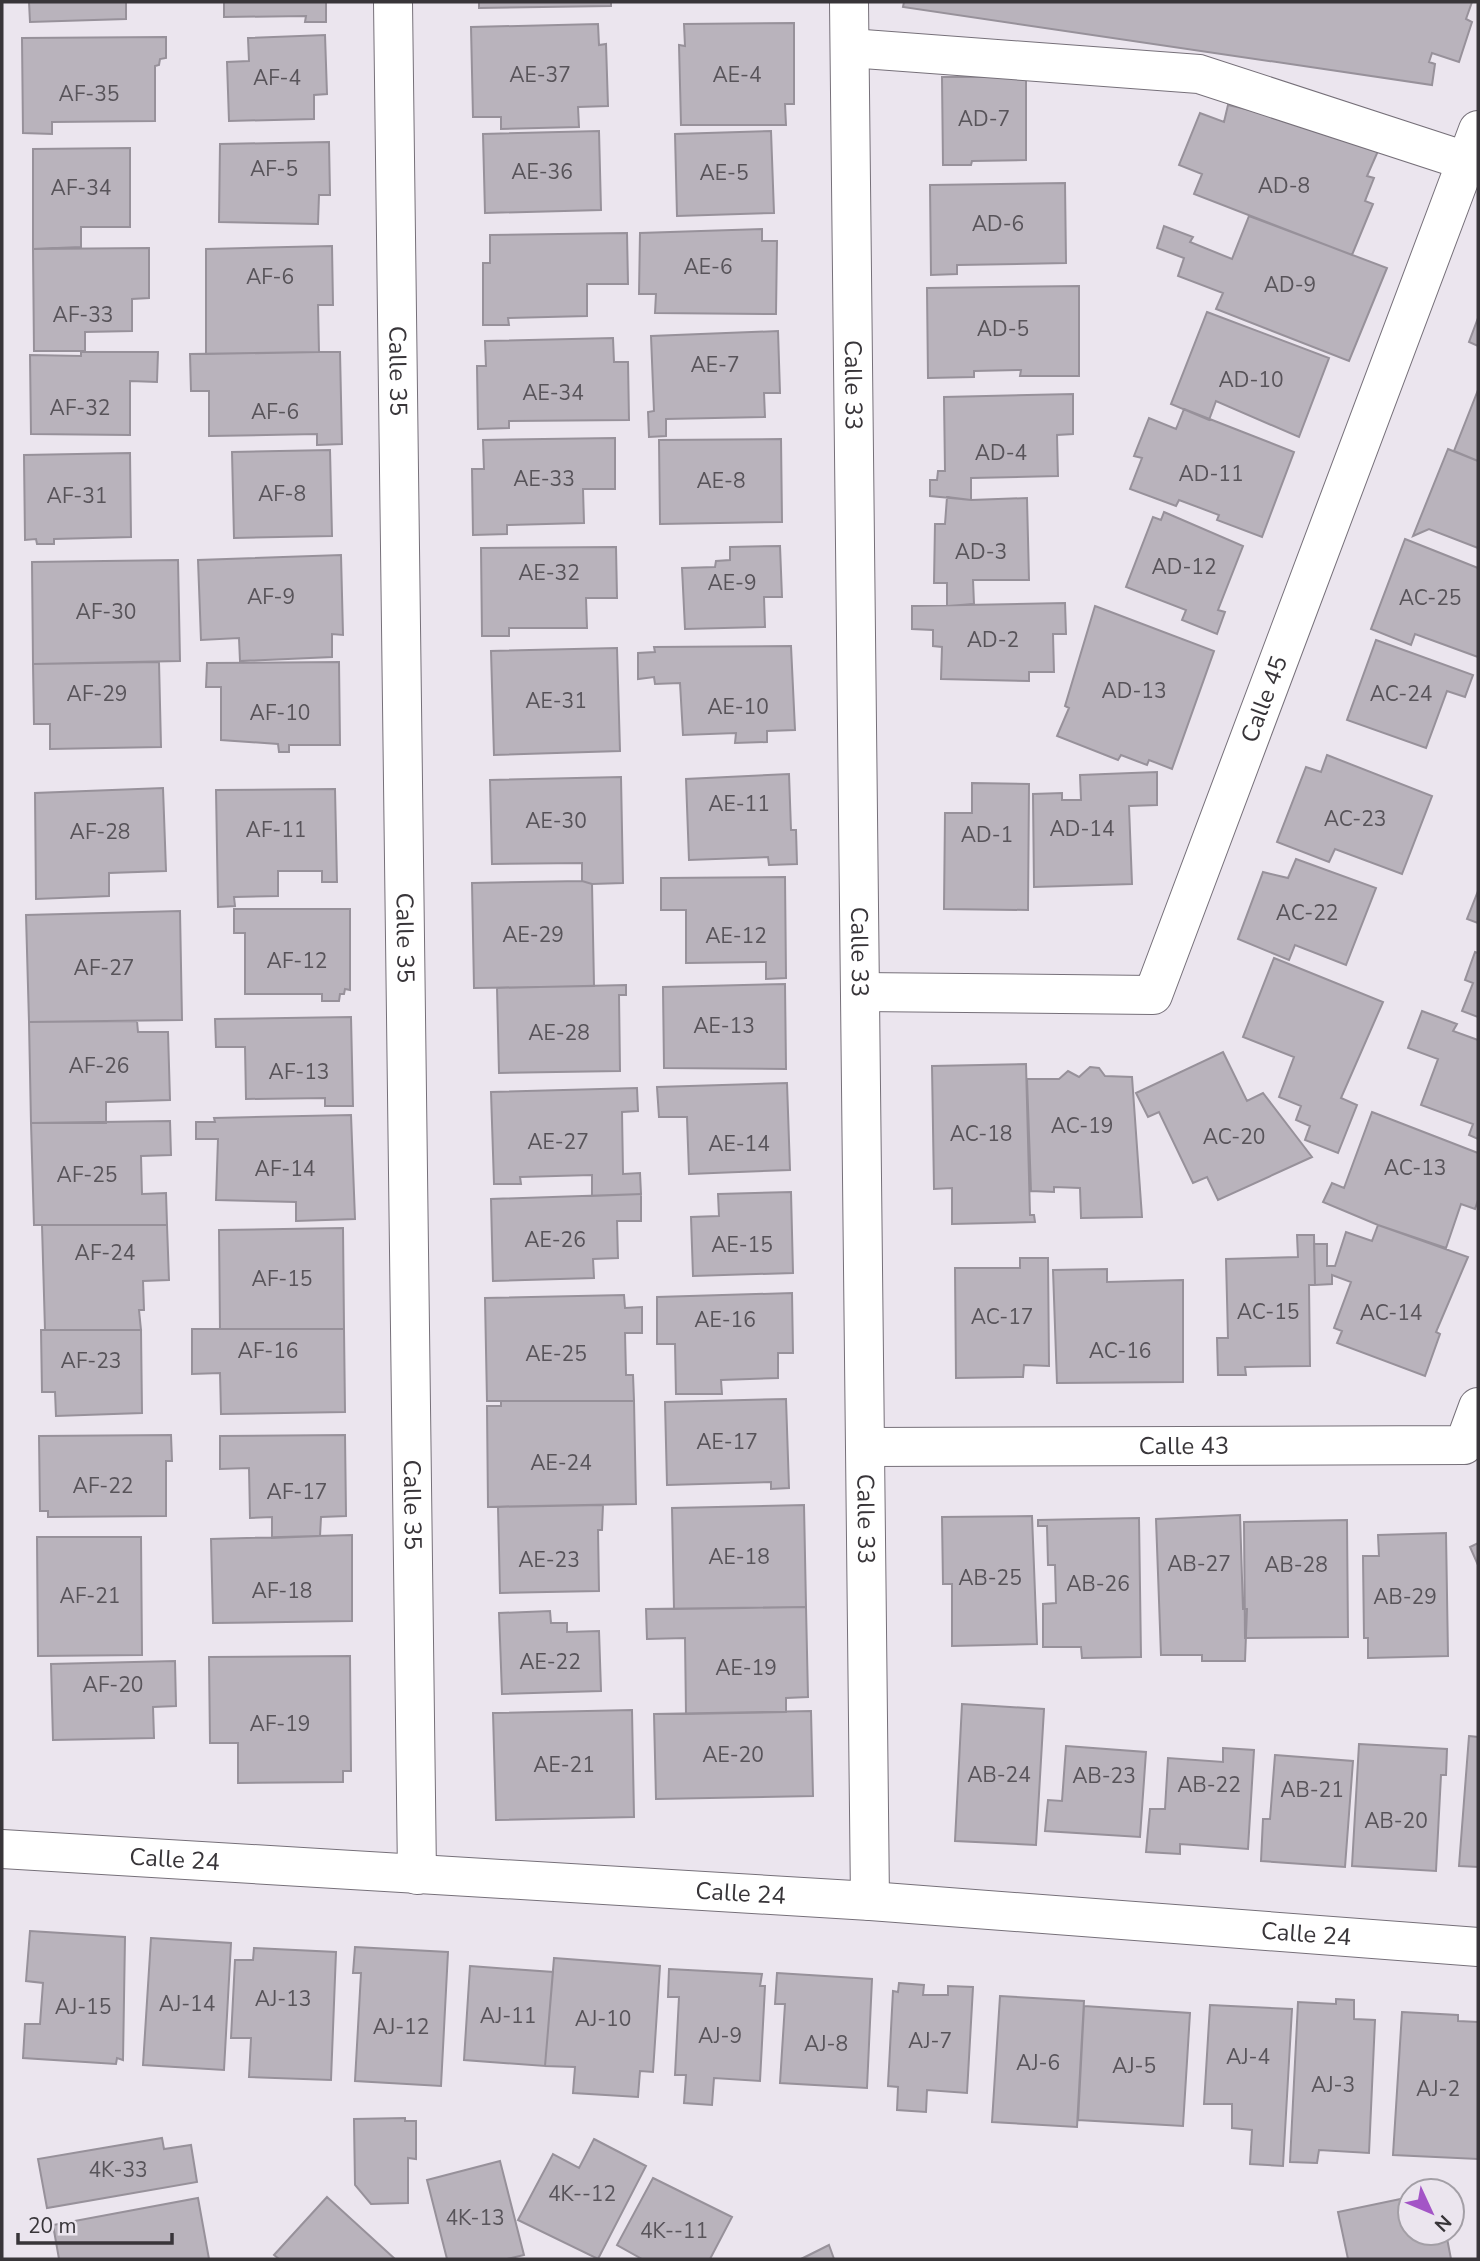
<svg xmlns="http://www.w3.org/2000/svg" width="1480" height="2261" font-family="'Nunito Sans',sans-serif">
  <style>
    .building { fill: #b9b3bc; stroke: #97919a; stroke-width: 2 }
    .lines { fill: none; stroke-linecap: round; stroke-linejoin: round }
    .minor-casing { stroke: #767079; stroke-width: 40 }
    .minor { stroke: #fff; stroke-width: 38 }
    .labels { text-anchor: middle; stroke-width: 6; stroke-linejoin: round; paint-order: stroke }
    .number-label { font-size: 21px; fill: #58545a }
    .street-label { font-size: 24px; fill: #383539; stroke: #ebe5ee }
  </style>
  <rect width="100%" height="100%" fill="#ebe5ee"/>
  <!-- building -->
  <path class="building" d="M29,2H126V19L30,22Z
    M224,2H326V22H305L306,16L224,17Z
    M479,2H611V6L479,8Z
    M904,2H1472L1466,19L1472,22L1459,62L1432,53L1429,62L1435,64L1432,85L903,7Z
    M794,23V104H785L786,125H681L679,45L685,46L684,24Z
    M598,24L599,45L606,44L608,106L578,107L579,127L501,129V117H473L471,27Z
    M325,35L327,94L314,95V119L229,121L227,62L249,61L248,38Z
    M166,37V58L160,59L159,65L155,66V121L52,122V134L23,133L22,38Z
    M942,77H1026V160L972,161L971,165H943Z
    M1228,105L1289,119L1378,151L1367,176L1374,178L1365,201L1373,204L1352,255L1194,194L1202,174L1179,165L1200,113L1224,122Z
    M599,131L601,210L485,213L483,134Z
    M771,131L774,213L677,216L675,134Z
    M329,142L330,195H319L318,224L219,222L220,144Z
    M130,148V227H81V247L33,249V149Z
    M1065,183L1066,263L957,265V274L931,275L930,185Z
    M1249,216L1387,268L1349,361L1216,309L1223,293L1178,276L1184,258L1157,248L1164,226L1193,237L1190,242L1232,259Z
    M762,229V241H777L776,314L655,313L656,294H639L640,233Z
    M627,233L628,284H587V316L508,318L509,325H483V263H490V235Z
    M332,246L333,305H318L319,352L206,354V249Z
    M149,248V298L132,299V331L85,332V351H34L33,249Z
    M1079,286V376H1020L1021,370L974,371V377L928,378L927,288Z
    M1207,312L1329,358L1299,437L1216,401L1209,420L1171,404Z
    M1478,318V346L1469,342Z
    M778,331L780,393H764L765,417L666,419V436L649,437L648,412L654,411L651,336Z
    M613,338L614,362H628L629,420L509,421V428L478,429L477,366H486L485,341Z
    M81,352H158L157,382L130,381V435L31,434L30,355L81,356Z
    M319,352H340L342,444L317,445V434L209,436V391H191L190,354Z
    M1478,390V461L1454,451Z
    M1073,394V434L1057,435L1058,476L971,478V500L930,496V480H937L938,471H945L944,397Z
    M1184,409L1294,452L1262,537L1217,520L1219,515L1179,500L1176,506L1130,489L1142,458L1134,456L1149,418L1176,429Z
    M615,438V489H583L584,523L507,525V534L473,535L472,469H484L483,440Z
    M781,439L782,522L660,524L659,440Z
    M1448,449L1478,461V548L1429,529L1413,536Z
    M330,450L332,536L234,538L232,452Z
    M130,453L131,537L54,539V544H37L36,539L25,540L24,455Z
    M947,497L971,500L1027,498L1029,580H973L974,604L947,606V583H934L935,524H945Z
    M1164,512L1243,546L1218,610L1225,612L1217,634L1182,620L1186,610L1126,587L1153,517L1161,520Z
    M1405,539L1478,568V657L1415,634L1411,645L1371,629Z
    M780,546L782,597H764L765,627L685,629L682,568L715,567L716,561L730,560V547Z
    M616,547L617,598H586L587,628H509V636H482L481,548Z
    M341,555L343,635L332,634V657L240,661L239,638L201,640L198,560Z
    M178,560L180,661L33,664L32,562Z
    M1065,603L1066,634H1053L1054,672H1029V681L941,679L942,647L933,646V630L912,629V606Z
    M1095,606L1214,651L1172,769L1149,760L1147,765L1121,755L1118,760L1057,736L1069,708L1065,706Z
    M1376,640L1473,675L1465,697L1447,691L1426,748L1347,720Z
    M791,646L795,730L767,731V742L735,743L736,733L683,735L680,683L655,684L654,677L638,679V653L655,652L654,647Z
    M617,648L620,751L494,755L491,651Z
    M159,662L161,747L50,749V724H34L33,664Z
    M339,662L340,745H289V752H279L278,744L221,740V687H206L207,663Z
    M1327,755L1432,796L1402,874L1335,849L1329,862L1277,842L1306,767L1321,772Z
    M1157,772V805L1129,806L1132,884L1034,887L1033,794L1062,793V800H1081L1080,775Z
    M789,774L791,830H796L797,864L769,865L768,857L689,860L686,779Z
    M621,777L623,883L592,884L582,881V863L492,864L490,780Z
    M972,783L1029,784L1028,910L944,909L945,813H972Z
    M163,788L166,871L109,873V896L36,899L35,793Z
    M335,789L337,882H322V871H278V896L234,897L235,906L218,907L216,790Z
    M1296,859L1376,888L1346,965L1295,945L1289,960L1238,939L1263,872L1288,878Z
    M785,877L786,978L766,979V962L686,963V910H661V878Z
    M582,881L592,884L594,986L474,988L472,883Z
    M1478,891V923L1467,919Z
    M234,909H350V990L345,989L344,994H340L339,1001H322V994H245V933H234Z
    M180,911L182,1020L29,1022L26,915Z
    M1475,952L1478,953V1017L1462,1011L1473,983L1465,980Z
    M1274,958L1383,1002L1341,1098L1357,1105L1338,1153L1305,1140L1310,1126L1296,1120L1301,1106L1279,1097L1294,1057L1243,1037Z
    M785,984L786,1069L664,1068L663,987Z
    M626,985V995H619L620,1071L499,1073L497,988Z
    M1422,1011L1457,1024L1453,1031L1478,1040V1139L1469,1135L1473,1124L1421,1105L1438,1059L1408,1048Z
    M351,1017L353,1106H325V1098L246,1099L245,1047H216L215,1019Z
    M137,1021L138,1032H168L170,1100L106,1102V1123H31L29,1022Z
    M1223,1052L1247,1101L1263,1093L1312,1157L1218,1200L1207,1177L1193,1183L1159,1112L1148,1117L1136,1093Z
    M1026,1064L1030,1215H1034L1035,1222L952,1224V1188L934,1189L932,1066Z
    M1090,1067L1099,1068L1105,1076L1132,1077L1142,1217L1081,1218L1080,1188L1054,1187V1192L1031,1191L1027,1079H1059L1068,1071L1079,1077Z
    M787,1083L790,1170L689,1174L687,1117H659L657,1087Z
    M637,1088L638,1111L622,1112L623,1174L640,1173L641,1194L592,1196V1175L520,1177L521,1184H494L491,1092Z
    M1372,1112L1478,1153V1200L1475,1209L1461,1204L1446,1248L1378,1225L1323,1202L1332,1183L1344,1188Z
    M351,1115L355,1219L296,1221V1202L216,1200L218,1139H196V1122H215L214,1118Z
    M170,1121L171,1155L141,1156L142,1194L166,1193L167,1225H34L31,1123Z
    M791,1192L793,1273L693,1276L691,1217L719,1216L718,1194Z
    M641,1194V1221H617L618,1258L593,1259L594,1278L493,1281L491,1199Z
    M42,1225H167L169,1280L143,1281L144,1310H139L141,1330H45Z
    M1378,1225L1468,1257L1436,1332L1440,1334L1425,1376L1337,1343L1342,1331L1334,1328L1351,1282L1332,1275V1284L1315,1285L1314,1244H1327V1266H1335L1346,1232L1372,1241Z
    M343,1228L344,1329H220L219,1230Z
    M1297,1235H1314L1315,1285H1309L1310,1366L1245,1367L1246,1375H1218L1217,1338H1228L1226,1259L1298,1257Z
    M1020,1258H1048L1049,1366L1024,1365L1023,1377L956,1378L955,1268H1020Z
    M1107,1269V1282L1183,1280V1382L1057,1383L1053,1270Z
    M792,1293L793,1353H778V1378L721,1380L722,1394H676L675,1344H657V1297Z
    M624,1295L625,1308L642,1307V1333H625L626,1375H633L634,1401H487L485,1298Z
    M192,1329H344L345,1412L221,1414L220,1373L192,1374Z
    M41,1330H141L142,1413L56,1416L55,1392H42Z
    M786,1399L789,1488L771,1489V1482L667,1485L665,1402Z
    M501,1401H634L636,1504L488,1507L487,1406H501Z
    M171,1435L172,1461H166V1516L48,1517V1511H40L39,1436Z
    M345,1435L346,1516L321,1517L320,1536L272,1538V1517L250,1518L249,1468L220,1469V1436Z
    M603,1505L602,1530H598L599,1591L500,1593L498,1507Z
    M804,1505L806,1607L674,1609L672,1508Z
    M1240,1515L1243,1609H1247L1245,1661H1202V1655H1161L1156,1519Z
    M1032,1516L1037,1644L952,1646V1584H943L942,1517Z
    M1139,1518L1141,1657L1082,1658L1081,1647H1043V1604L1056,1603L1055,1565H1048L1047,1526H1038V1520Z
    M1347,1520L1348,1637L1245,1638L1244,1522Z
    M1446,1533L1448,1656L1368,1658V1638H1364L1363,1556H1379L1378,1535Z
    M352,1535V1621L213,1623L211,1539Z
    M37,1537H141L142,1655L38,1656Z
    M1478,1543V1565L1470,1547Z
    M806,1607L808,1697L786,1698V1712L686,1714L685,1638L647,1639L646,1609Z
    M550,1611L551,1623H567V1632L599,1631L601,1691L502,1694L499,1613Z
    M350,1656L351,1771H343V1782L238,1783V1743H210L209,1657Z
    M175,1661L176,1706L153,1707L154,1738L53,1740L51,1664Z
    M962,1704L1044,1709L1036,1845L955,1841Z
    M632,1710L634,1817L496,1820L493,1713Z
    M811,1711L813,1796L656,1799L654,1714Z
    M1469,1736L1478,1737V1867L1459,1866Z
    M1359,1744L1447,1749L1446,1775H1441L1436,1871L1352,1866Z
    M1066,1746L1146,1752L1140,1837L1045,1831L1048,1800L1062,1801Z
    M1223,1748L1254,1750L1248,1849L1180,1844V1854L1146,1852L1150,1809H1165L1168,1758L1223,1762Z
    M1275,1755L1353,1761L1345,1867L1261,1861L1263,1819H1270Z
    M30,1931L125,1937L123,2060L117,2058L116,2064L23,2058L25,2024H40L43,1983L26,1981Z
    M151,1938L231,1943L224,2070L143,2065Z
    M355,1947L448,1952L441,2086L355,2081L361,1973H353Z
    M254,1948L336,1952L331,2080L249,2077L251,2038H231L235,1960H253Z
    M554,1958L660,1966L653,2072L640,2071L638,2097L573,2093L575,2067L545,2066Z
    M470,1966L553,1972L545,2066L464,2060Z
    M669,1969L762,1974L760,1986H765L760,2081L714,2078L712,2105L684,2103L686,2075H675L679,1997H668Z
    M777,1973L872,1979L867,2088L780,2083L785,2004H775Z
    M899,1983L924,1985L923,1995H948V1986L973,1987L967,2093L927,2090L926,2112L897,2110L898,2087L888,2086L893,1991L898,1992Z
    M1000,1996L1084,2001L1077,2127L992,2122Z
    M1336,1999L1354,2000V2019L1375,2020L1369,2153L1319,2150L1317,2163L1290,2162L1298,2002L1336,2004Z
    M1210,2005L1292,2009L1283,2166L1250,2164L1252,2130L1232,2128V2104H1204Z
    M1084,2006L1190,2013L1183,2126L1078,2120Z
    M1402,2012L1458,2015V2021L1478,2022V2159L1393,2155Z
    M405,2118V2121H416V2159L408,2158V2203L371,2204L355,2185L354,2119Z
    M162,2138L164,2149L191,2145L197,2182L47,2208L38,2159Z
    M594,2139L646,2166L598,2259L518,2220L553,2154L579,2168Z
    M500,2161L524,2255L507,2259H447L427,2180Z
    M653,2178L732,2217L710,2259H642L617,2245Z
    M1428,2185L1435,2187L1437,2191H1422Z
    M327,2197L395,2259H279L274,2255Z
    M1410,2197V2233H1446L1451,2259H1348L1338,2212Z
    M198,2198L209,2259H59L53,2225Z
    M829,2245L834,2259H801Z"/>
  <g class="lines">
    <!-- minor casing -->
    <g class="minor-casing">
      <g id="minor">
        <path id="s1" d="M393,2L417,1875"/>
        <path id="s2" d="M849,2L870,1901"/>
        <path d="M850,48L1199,74L1466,161"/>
        <path id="s3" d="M860,992L1153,995L1478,130"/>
        <path id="s4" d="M866,1447L1464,1445L1478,1407"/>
        <path id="s5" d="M2,1849L870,1901L1478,1947"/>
      </g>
    </g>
    <!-- minor -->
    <use href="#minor" class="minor"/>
  </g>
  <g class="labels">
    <!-- number labels -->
    <g class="number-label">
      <text x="540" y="82">AE-37</text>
      <text x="737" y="82">AE-4</text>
      <text x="277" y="85">AF-4</text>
      <text x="89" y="101">AF-35</text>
      <text x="984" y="126">AD-7</text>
      <text x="274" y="176">AF-5</text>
      <text x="542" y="179">AE-36</text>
      <text x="724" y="180">AE-5</text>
      <text x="1284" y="193">AD-8</text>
      <text x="81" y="195">AF-34</text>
      <text x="998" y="231">AD-6</text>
      <text x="708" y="274">AE-6</text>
      <text x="270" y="284">AF-6</text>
      <text x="1290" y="292">AD-9</text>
      <text x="83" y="322">AF-33</text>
      <text x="1003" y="336">AD-5</text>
      <text x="715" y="372">AE-7</text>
      <text x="1251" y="387">AD-10</text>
      <text x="553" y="400">AE-34</text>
      <text x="80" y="415">AF-32</text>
      <text x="275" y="419">AF-6</text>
      <text x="1001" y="460">AD-4</text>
      <text x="1211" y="481">AD-11</text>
      <text x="544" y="486">AE-33</text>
      <text x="721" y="488">AE-8</text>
      <text x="282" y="501">AF-8</text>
      <text x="77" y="503">AF-31</text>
      <text x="981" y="559">AD-3</text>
      <text x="1184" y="574">AD-12</text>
      <text x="549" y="580">AE-32</text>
      <text x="732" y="590">AE-9</text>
      <text x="271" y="604">AF-9</text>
      <text x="1430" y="605">AC-25</text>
      <text x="106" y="619">AF-30</text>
      <text x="993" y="647">AD-2</text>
      <text x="1134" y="698">AD-13</text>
      <text x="97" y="701">AF-29</text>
      <text x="1401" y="701">AC-24</text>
      <text x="556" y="708">AE-31</text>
      <text x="738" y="714">AE-10</text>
      <text x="280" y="720">AF-10</text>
      <text x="739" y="811">AE-11</text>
      <text x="1355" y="826">AC-23</text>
      <text x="556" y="828">AE-30</text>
      <text x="1082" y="836">AD-14</text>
      <text x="276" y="837">AF-11</text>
      <text x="100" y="839">AF-28</text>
      <text x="987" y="842">AD-1</text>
      <text x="1307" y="920">AC-22</text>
      <text x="533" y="942">AE-29</text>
      <text x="736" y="943">AE-12</text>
      <text x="297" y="968">AF-12</text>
      <text x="104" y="975">AF-27</text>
      <text x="724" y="1033">AE-13</text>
      <text x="559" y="1040">AE-28</text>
      <text x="99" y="1073">AF-26</text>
      <text x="299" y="1079">AF-13</text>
      <text x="1082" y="1133">AC-19</text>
      <text x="981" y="1141">AC-18</text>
      <text x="1234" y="1144">AC-20</text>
      <text x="558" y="1149">AE-27</text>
      <text x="739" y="1151">AE-14</text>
      <text x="1415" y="1175">AC-13</text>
      <text x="285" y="1176">AF-14</text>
      <text x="87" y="1182">AF-25</text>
      <text x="555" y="1247">AE-26</text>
      <text x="742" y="1252">AE-15</text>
      <text x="105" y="1260">AF-24</text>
      <text x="282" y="1286">AF-15</text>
      <text x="1268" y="1319">AC-15</text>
      <text x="1391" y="1320">AC-14</text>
      <text x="1002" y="1324">AC-17</text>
      <text x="725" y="1327">AE-16</text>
      <text x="268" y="1358">AF-16</text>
      <text x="1120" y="1358">AC-16</text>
      <text x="556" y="1361">AE-25</text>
      <text x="91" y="1368">AF-23</text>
      <text x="727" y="1449">AE-17</text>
      <text x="561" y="1470">AE-24</text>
      <text x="103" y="1493">AF-22</text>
      <text x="297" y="1499">AF-17</text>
      <text x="739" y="1564">AE-18</text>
      <text x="549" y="1567">AE-23</text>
      <text x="1199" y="1571">AB-27</text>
      <text x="1296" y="1572">AB-28</text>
      <text x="990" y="1585">AB-25</text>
      <text x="1098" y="1591">AB-26</text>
      <text x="282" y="1598">AF-18</text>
      <text x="90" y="1603">AF-21</text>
      <text x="1405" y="1604">AB-29</text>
      <text x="550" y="1669">AE-22</text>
      <text x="746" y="1675">AE-19</text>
      <text x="113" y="1692">AF-20</text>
      <text x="280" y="1731">AF-19</text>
      <text x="733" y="1762">AE-20</text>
      <text x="564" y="1772">AE-21</text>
      <text x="999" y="1782">AB-24</text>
      <text x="1104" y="1783">AB-23</text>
      <text x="1209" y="1792">AB-22</text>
      <text x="1312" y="1797">AB-21</text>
      <text x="1396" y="1828">AB-20</text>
      <text x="283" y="2006">AJ-13</text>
      <text x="187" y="2011">AJ-14</text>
      <text x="83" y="2014">AJ-15</text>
      <text x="508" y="2023">AJ-11</text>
      <text x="603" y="2026">AJ-10</text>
      <text x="401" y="2034">AJ-12</text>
      <text x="720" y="2043">AJ-9</text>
      <text x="930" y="2048">AJ-7</text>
      <text x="826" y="2051">AJ-8</text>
      <text x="1248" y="2064">AJ-4</text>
      <text x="1038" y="2070">AJ-6</text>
      <text x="1134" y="2073">AJ-5</text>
      <text x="1333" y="2092">AJ-3</text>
      <text x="1438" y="2096">AJ-2</text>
      <text x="118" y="2177">4K-33</text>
      <text x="582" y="2201">4K--12</text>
      <text x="475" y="2225">4K-13</text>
      <text x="674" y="2238">4K--11</text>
    </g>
    <!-- street labels -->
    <g class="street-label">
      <text dy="8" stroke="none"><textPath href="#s1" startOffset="369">Calle 35</textPath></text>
      <text dy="8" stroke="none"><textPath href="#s2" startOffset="383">Calle 33</textPath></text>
      <text dy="8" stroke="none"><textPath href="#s3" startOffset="609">Calle 45</textPath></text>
      <text dy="8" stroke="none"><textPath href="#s1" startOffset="936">Calle 35</textPath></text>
      <text dy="8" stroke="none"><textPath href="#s2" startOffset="950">Calle 33</textPath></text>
      <text dy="8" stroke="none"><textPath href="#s4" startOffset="318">Calle 43</textPath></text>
      <text dy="8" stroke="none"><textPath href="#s1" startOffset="1503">Calle 35</textPath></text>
      <text dy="8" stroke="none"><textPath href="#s2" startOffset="1517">Calle 33</textPath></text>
      <text dy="8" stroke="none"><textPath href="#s5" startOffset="173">Calle 24</textPath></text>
      <text dy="8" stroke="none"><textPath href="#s5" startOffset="740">Calle 24</textPath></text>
      <text dy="8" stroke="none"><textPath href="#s5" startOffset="1307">Calle 24</textPath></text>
    </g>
  </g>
  <!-- border -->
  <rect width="1480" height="2261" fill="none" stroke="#383539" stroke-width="7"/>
  <!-- north arrow -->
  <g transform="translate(1431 2212) rotate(134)"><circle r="33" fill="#ebe5ee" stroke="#a39fa6" stroke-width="2"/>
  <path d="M0-5L12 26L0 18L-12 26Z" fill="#a355c6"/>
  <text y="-10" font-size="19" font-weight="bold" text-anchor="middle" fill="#383539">N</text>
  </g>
  <!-- scale -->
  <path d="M18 2233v10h154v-10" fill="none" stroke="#383539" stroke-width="3.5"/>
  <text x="28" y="2233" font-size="21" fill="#383539" stroke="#ebe5ee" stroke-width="5" paint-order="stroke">20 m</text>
</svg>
